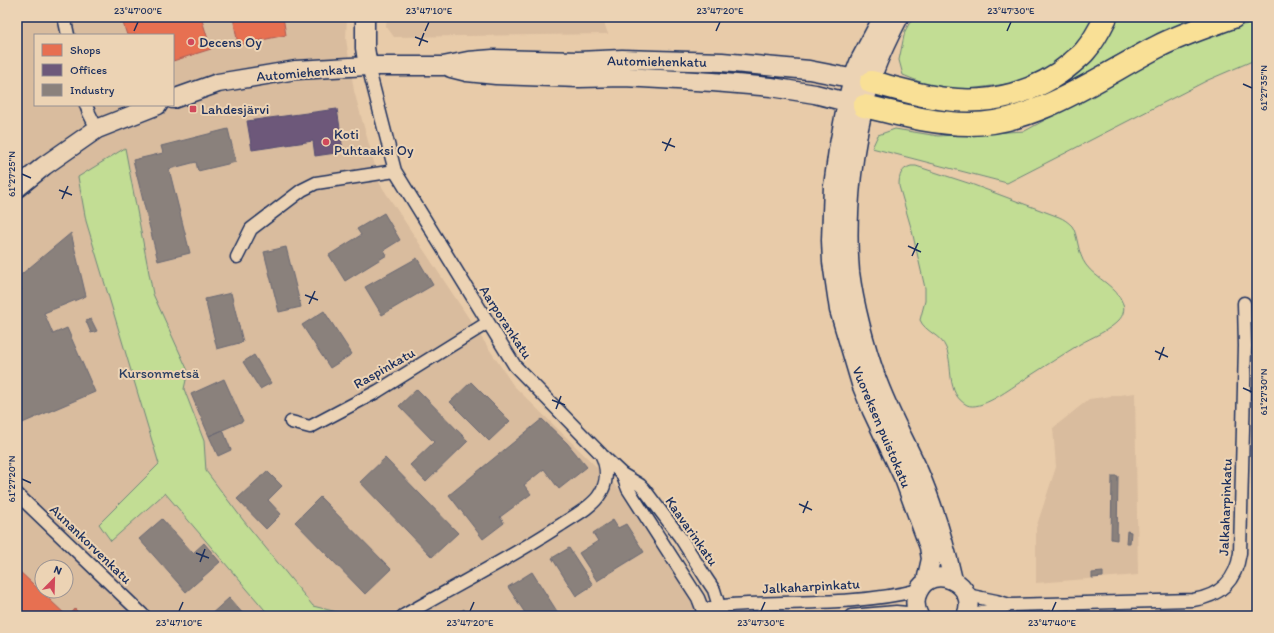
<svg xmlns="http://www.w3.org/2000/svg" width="1274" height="633" font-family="Itim,sans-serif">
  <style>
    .built { fill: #d9bc9e; fill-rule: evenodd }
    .green { fill: #c2dd94; stroke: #6e8679 }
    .shops { fill: #e76f51; stroke: #aa5c55 }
    .offices { fill: #6d597a; stroke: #544c72 }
    .industry { fill: #8a817c; stroke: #696873 }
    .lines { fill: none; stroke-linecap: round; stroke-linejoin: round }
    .street-casing { stroke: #1b2f5e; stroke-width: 15 }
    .secondary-casing { stroke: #1b2f5e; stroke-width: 21 }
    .highway-casing { stroke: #1b2f5e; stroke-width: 25 }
    .street { stroke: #ecd3b4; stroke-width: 12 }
    .secondary { stroke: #ecd3b4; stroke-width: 18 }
    .highway { stroke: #f9e096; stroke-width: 22 }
    .ticks { fill: none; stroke: #1b2f5e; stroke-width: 1.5 }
    .poi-dot { fill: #d1495b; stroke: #ecd3b4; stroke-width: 1.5 }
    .labels { text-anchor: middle; stroke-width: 4; stroke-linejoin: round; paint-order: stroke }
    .poi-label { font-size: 14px; fill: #1b2f5e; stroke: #ecd3b4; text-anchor: start }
    .street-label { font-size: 14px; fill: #1b2f5e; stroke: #ecd3b4 }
    .park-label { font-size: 14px; fill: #2c4063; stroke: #ecd3b4 }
    .neatline { fill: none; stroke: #1b2f5e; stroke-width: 1.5 }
    .ticks-label { font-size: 10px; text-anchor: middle; fill: #1b2f5e }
  </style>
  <rect width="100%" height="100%" fill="#e8cba9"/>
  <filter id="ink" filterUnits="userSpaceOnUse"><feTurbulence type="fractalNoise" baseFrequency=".025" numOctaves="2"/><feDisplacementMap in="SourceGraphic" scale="8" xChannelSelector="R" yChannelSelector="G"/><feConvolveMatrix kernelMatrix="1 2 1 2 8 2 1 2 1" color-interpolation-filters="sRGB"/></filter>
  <g filter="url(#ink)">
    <!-- built -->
    <path class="built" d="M17,17H347L346,39L354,91L380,184L513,385L618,488L660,547L699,616H17ZM35,35H173V105H35ZM42,567H66V591H42Z
      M387,17H602L608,34L394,37L386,26Z
      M1135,393L1138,575L1036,583V528L1056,467L1053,428L1089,399Z"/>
    <!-- green -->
    <path class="green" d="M913,17H1097L1077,49L1054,67L1014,83L962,90L925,84L903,75L899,60L905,31Z
      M1115,17H1203L1144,40L1058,89L1056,84Z
      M1257,22V59L1208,80L1007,183L872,148L878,135L895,129L938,136L1025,131L1175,48L1239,26Z
      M125,148L153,294L188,371L184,389L204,441L206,471L243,520L313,606L353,616H270L165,493L111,541L99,524L159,464L86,221L78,177Z
      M911,166H916L971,184L1059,217C1064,219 1068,222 1072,226C1078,234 1077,253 1086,265C1096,279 1117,286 1123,304C1125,309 1123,316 1119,320C1109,331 1092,337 1080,344C1059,357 1039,370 1019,383C1008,390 980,411 967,405C945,393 954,367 946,348C941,335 925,332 920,320L925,301V288L912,231L899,186C899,175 901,169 911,166Z"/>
    <!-- shops -->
    <path class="shops" d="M121,17H201L211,49L173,61V35H127Z
      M233,17H283L286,35L238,45Z
      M17,569L67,616H17Z
      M75,609L82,616H69Z"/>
    <!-- offices -->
    <path class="offices" d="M337,109L340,128L343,152L315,156L313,141L252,150L247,121Z"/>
    <!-- industry -->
    <path class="industry" d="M228,129L236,162L198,171L196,162L169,169L190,253L158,261L133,160L163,153L161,146Z
      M384,213L400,240L384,250L387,255L345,281L329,255L361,235L357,229Z
      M71,233L86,296L44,313L53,334L67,328L95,392L20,424L17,417V294L22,290L17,278Z
      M286,247L301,307L279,312L264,252Z
      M417,258L433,285L382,315L365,287Z
      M231,293L243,342L217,349L205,299Z
      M324,311L352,354L330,368L302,325Z
      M91,319L97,331L91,333L86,321Z
      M254,355L271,383L260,389L243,362Z
      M224,379L243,421L209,436L191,394Z
      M471,382L510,421L489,441L450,402Z
      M417,389L468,441L426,482L410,465L434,442L399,406Z
      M542,419L567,443L587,467L559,489L544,469L524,485L531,494L500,517L504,523L483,539L449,495Z
      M223,430L231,450L218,456L209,436Z
      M385,458L458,533L432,557L360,482Z
      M267,471L282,486L268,500L281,514L266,529L237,499Z
      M1112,476H1118L1117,540L1111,539Z
      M320,497L391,569L365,594L295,522Z
      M162,519L193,553L204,543L220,562L186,592L139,539Z
      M613,520L618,528L626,524L644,552L597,581L579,553L598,541L593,533Z
      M1127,531L1131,532L1130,543H1126Z
      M569,548L593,585L576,596L552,558Z
      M532,572L560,616H527L508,587Z
      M1103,572V577L1092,578V573Z
      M229,598L245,616H209Z
      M464,609L468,616H453Z"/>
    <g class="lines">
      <!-- street casing -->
      <g class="street-casing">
        <path id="street" d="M64,17L68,35
          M368,66L395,171L515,366L601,454C608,468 608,484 598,497C589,509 572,517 559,526C509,559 455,586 403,616
          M86,105L89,113L97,129
          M237,257L251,229L302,190L316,183L395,171
          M291,422L310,427L378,391L487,323
          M603,456L622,474L640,485L644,489L680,537L706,578L714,590L722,616
          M622,474L628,489L698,598L705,616
          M17,494L144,616
          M967,595L996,601L1010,605
          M703,610C729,603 756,604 782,603C828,602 875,601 919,590
          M967,615L998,609L1010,605L1193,600C1221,596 1236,580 1240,553L1245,346L1244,303
          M851,616L896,612L918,614"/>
      </g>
      <!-- secondary casing -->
      <g class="secondary-casing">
        <path id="secondary" d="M365,17V48L368,66
          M883,17L860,60L853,78L847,102L838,150L833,186L831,240L832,262L839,310L861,384L872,411L904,479L929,547L931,559L926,581
          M899,17C888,38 877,61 870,83C853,140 845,213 850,272C854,304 865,346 876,377C887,408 902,435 916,465C932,501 944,541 953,580
          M451,68L467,72L496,75L579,78L624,77L713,82L771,87L815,94L859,105
          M173,99L218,83L296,70L368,66H443L468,61L493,59L578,61L622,59L722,62L809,70L871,82
          M17,188L44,166L97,129L158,105
          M919,616C915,608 914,600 918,592C932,561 980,584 966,616"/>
      </g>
      <!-- highway casing -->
      <g class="highway-casing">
        <path id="highway" d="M871,82C895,88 921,96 946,99C990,105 1037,93 1072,63C1076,59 1081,56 1085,51C1094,41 1100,29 1106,17
          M864,106C898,114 934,124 969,124C1036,124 1099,77 1157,47C1182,34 1208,26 1233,17"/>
      </g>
      <!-- street -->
      <use href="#street" class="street"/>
      <!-- secondary -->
      <use href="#secondary" class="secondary"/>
      <!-- highway -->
      <use href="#highway" class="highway"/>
    </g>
  </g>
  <!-- ticks -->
  <path class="ticks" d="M134,31L138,22M425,31L429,22M716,31L720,22M1007,31L1011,22M415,37L428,42M419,46L424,33M1243,84L1252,88M662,142L675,147M665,151L671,138M22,174L31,178M59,190L72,195M62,199L68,186M908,246L921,252M912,256L918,243M305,295L318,300M309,304L315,291M1155,351L1168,357M1159,360L1164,347M1243,388L1252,392M552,400L565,405M556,409L561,396M22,479L31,483M799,504L812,510M803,513L808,501M196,553L209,558M200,562L205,549M179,611L183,602M470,611L474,602M761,611L765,602M1052,611L1056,602"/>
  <!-- markers -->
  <g class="poi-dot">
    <circle cx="191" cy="42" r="4"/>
    <rect x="189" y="105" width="8" height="8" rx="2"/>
    <circle cx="326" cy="142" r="4"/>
  </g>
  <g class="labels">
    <!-- poi labels -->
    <g class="poi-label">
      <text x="199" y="47">Decens Oy</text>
      <text x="201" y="114">Lahdesjärvi</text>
      <text x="334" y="139">Koti<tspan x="334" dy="16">Puhtaaksi Oy</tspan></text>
    </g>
    <!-- street labels -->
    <g class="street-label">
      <text transform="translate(657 61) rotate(1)" y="5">Automiehenkatu</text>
      <text transform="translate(306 72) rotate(-5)" y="5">Automiehenkatu</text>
      <text transform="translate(506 322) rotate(57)" y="5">Aarporankatu</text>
      <text transform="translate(384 368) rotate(-30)" y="5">Raspinkatu</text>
      <text transform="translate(882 427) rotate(67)" y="5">Vuoreksen puistokatu</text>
      <text transform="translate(1225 507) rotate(-88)" y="5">Jalkaharpinkatu</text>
      <text transform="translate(692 531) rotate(55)" y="5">Kaavarinkatu</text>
      <text transform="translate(91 544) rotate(44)" y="5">Aunankorvenkatu</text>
      <text transform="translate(811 586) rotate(-3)" y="5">Jalkaharpinkatu</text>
    </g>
    <!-- park labels -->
    <g class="park-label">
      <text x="159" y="378">Kursonmetsä</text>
    </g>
  </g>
  <!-- margin -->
  <rect width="1274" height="633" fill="none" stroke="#ecd3b4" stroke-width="44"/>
  <!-- legend -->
  <rect x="34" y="34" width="140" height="72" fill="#ecd3b4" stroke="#989192"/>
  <rect x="42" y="44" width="20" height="12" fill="#e76f51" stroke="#989192"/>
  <text x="70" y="54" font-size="12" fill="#1b2f5e">Shops</text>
  <rect x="42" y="64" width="20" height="12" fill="#6d597a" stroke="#989192"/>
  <text x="70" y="74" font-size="12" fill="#1b2f5e">Offices</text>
  <rect x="42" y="84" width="20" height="12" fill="#8a817c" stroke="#989192"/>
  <text x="70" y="94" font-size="12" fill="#1b2f5e">Industry</text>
  <!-- north arrow -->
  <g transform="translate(54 579) rotate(23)"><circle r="19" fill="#ecd3b4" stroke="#989192"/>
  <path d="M0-3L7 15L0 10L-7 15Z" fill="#d1495b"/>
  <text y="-6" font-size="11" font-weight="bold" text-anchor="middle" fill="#1b2f5e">N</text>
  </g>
  <rect x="22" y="22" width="1230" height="589" class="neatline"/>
  <g class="ticks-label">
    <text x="138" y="14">23°47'00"E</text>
    <text x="429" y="14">23°47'10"E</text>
    <text x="720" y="14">23°47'20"E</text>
    <text x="1011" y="14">23°47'30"E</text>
    <text transform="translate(1263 88) rotate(-90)" y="4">61°27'35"N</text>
    <text transform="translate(11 174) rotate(-90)" y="4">61°27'25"N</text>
    <text transform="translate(1263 392) rotate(-90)" y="4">61°27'30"N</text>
    <text transform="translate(11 479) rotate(-90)" y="4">61°27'20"N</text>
    <text x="179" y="626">23°47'10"E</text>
    <text x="470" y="626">23°47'20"E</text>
    <text x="761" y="626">23°47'30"E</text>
    <text x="1052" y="626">23°47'40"E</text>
  </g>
</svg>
